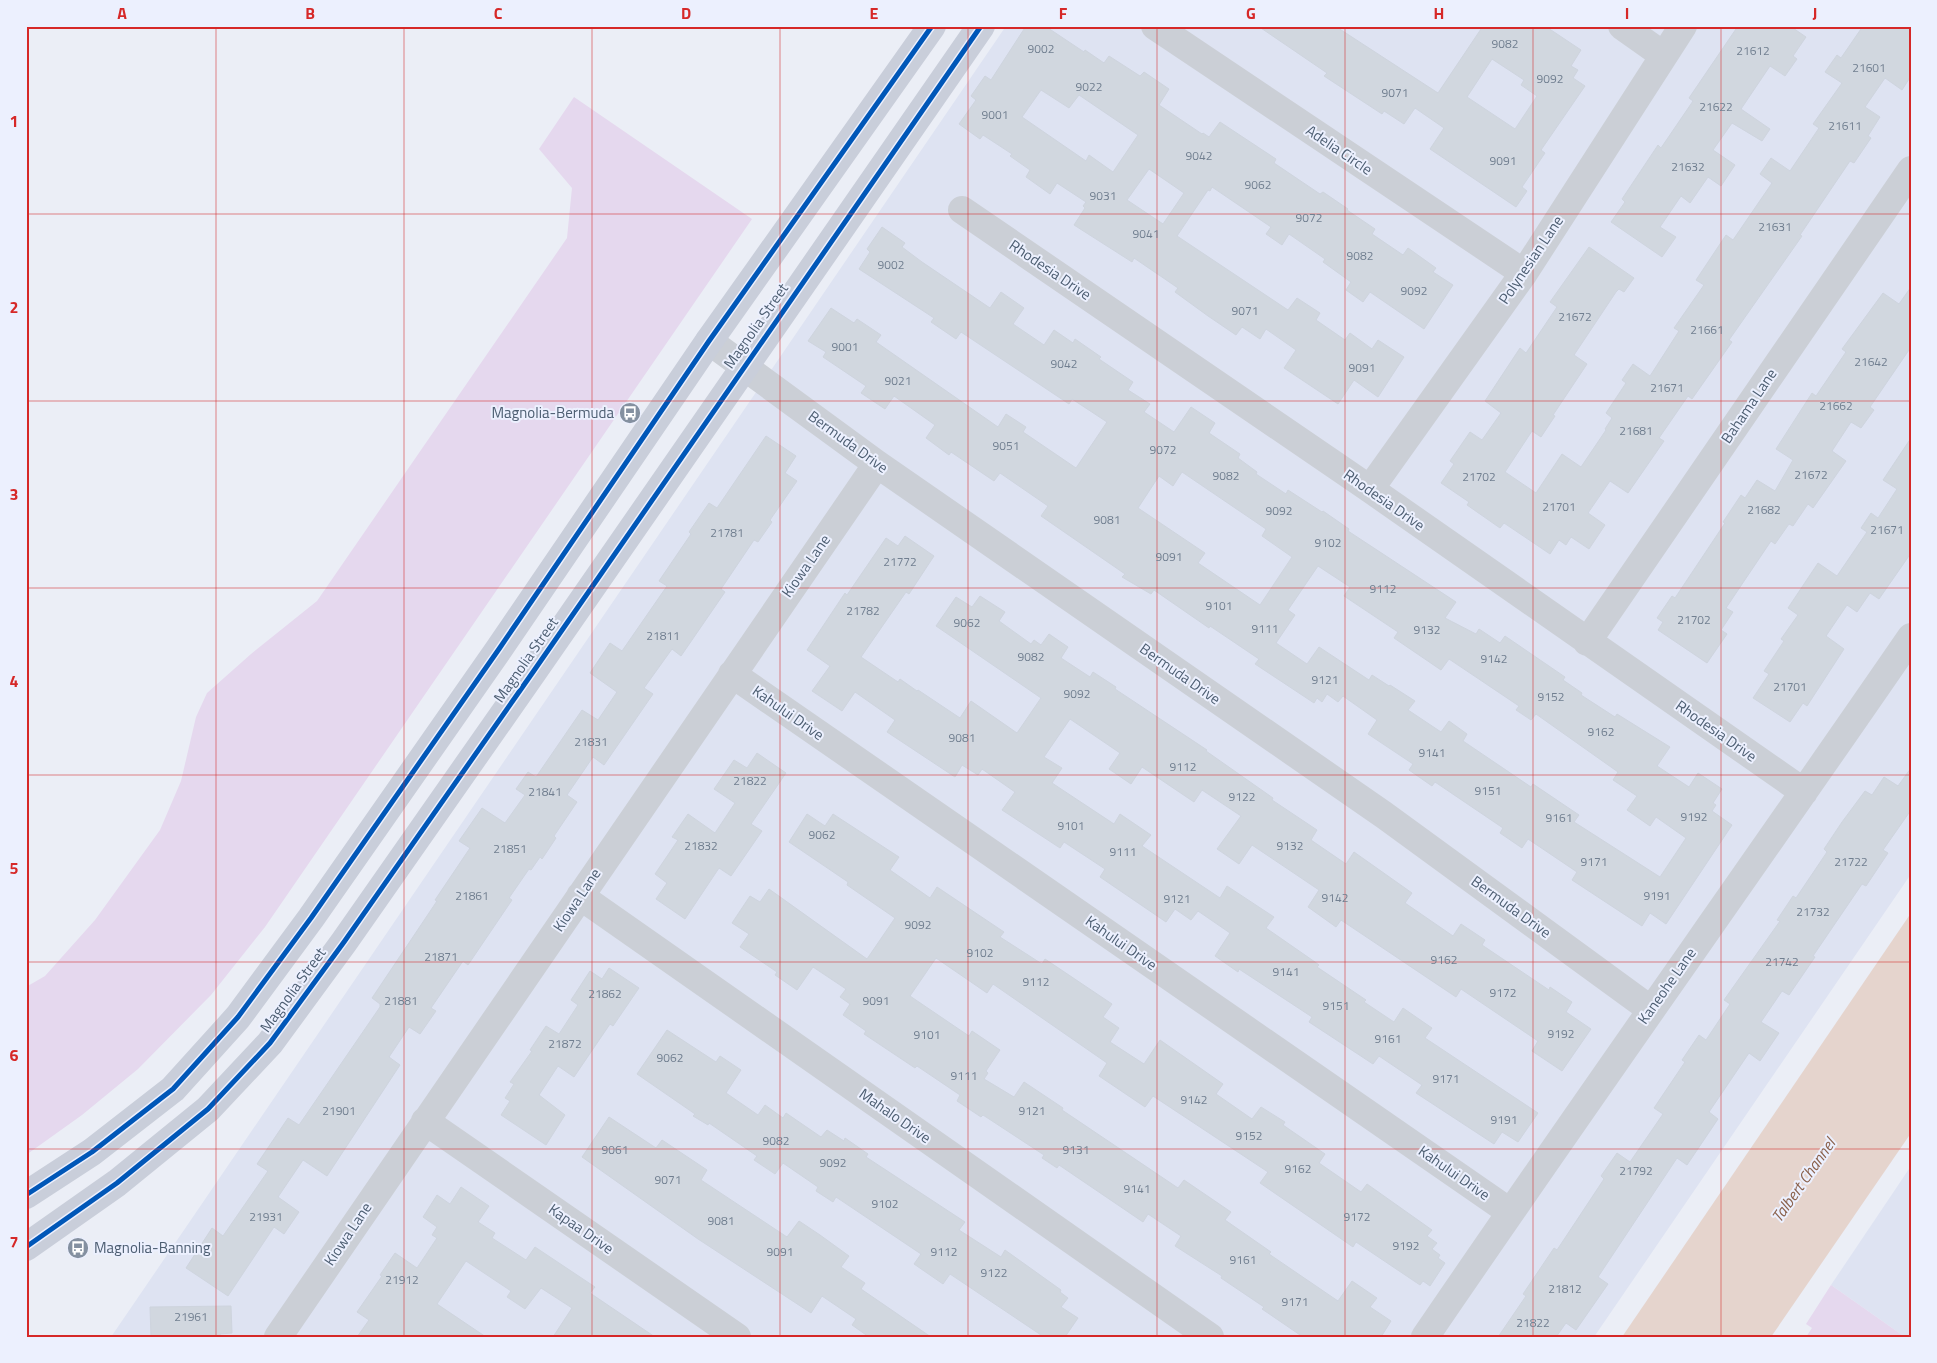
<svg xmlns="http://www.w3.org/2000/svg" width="1937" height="1363" font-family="'Titillium Web',sans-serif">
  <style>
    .residential { fill: #dee3f2 }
    .green { fill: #e5d8ee }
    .water { fill: #e5d4cd }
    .building { fill: #d1d7df; stroke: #ced4de; fill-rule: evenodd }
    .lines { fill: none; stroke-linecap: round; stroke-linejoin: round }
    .minor { stroke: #cbcfd6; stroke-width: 28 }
    .major { stroke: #c9ceda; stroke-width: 28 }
    .cycleway-casing { stroke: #ecf0fe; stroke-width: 8 }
    .cycleway { stroke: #0057b8; stroke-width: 5 }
    .grid { fill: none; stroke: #d62828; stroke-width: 1; stroke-opacity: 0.55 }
    .labels { text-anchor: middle; stroke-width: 4; stroke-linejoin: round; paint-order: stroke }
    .number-label { font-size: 12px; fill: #717f90 }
    .street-label { font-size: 15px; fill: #4d5e72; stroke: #ecf0fe }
    .poi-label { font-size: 15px; fill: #4d5e72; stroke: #ecf0fe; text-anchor: end }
    .water-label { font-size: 16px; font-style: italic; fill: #8a614c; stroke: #ecf0fe }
    .neatline { fill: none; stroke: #d62828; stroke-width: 2 }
    .grid-label { font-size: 16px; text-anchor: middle; font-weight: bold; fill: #d62828 }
  </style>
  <rect width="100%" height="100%" fill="#ebeef6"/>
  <!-- residential -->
  <path class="residential" d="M1006,26H1911V874L1594,1337H111Z
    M1911,1166V1337H1905L1831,1285Z"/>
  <!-- green -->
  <path class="green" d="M574,97L752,219L265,927L211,995L138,1069L82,1115L26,1155V987L45,976L95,920L160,830L181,781L196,717L207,693L251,654L317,601L567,238L572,188L539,149Z
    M1831,1285L1905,1337H1806L1812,1328L1806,1324Z"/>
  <!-- water -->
  <path class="water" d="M1911,913V1133L1771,1337H1622Z"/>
  <!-- building -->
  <path class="building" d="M1026,26H1045L1084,52L1085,50L1104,63L1109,56L1140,76L1144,72L1169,89L1159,105L1202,134L1203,133L1209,137L1220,122L1276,159L1274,163L1320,194L1323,192L1348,209L1347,210L1375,229L1372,234L1403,255L1408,248L1436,268L1433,272L1453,285L1424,329L1370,292L1363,302L1346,290L1351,282L1323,262L1325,259L1289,234L1282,245L1266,234L1271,227L1212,187L1210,191L1208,190L1177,236L1288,310L1297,298L1320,313L1316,320L1345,340L1350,333L1372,349L1378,340L1404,357L1378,397L1354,380L1338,404L1284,368L1296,350L1266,329L1260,339L1242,327L1236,335L1208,316L1175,292L1178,288L1134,258L1132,262L1074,225L1085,208L1083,206L1086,202L1057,183L1050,194L1026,177L1030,170L1010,156L1012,154L983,135L980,139L959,124L976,100L971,96L985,76L991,80ZM1041,90L1069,108L1079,95L1138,135L1113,172L1089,155L1086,161L1022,117ZM1149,169L1184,193L1163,224L1127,200Z
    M1258,26H1335L1438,93L1483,26H1545L1581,50L1571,66L1578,70L1573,78L1585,86L1541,150L1545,153L1522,187L1527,191L1516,207L1430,149L1444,128L1415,108L1404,124L1384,111L1382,114L1324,76L1327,73ZM1492,59L1524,80L1521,85L1537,96L1515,129L1467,97Z
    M1738,26H1790L1806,37L1793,56L1797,59L1785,76L1770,66L1741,109L1770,129L1762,141L1732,123L1713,150L1735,165L1721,186L1708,177L1690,203L1681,196L1660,227L1676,237L1662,257L1611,222L1625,202L1622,199L1658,145L1661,148L1693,101L1689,98Z
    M1863,26H1911V76L1902,90L1885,78L1865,107L1880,117L1868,136L1871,138L1854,163L1850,161L1800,235L1802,236L1729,340L1732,342L1692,399L1688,396L1659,438L1664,441L1628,493L1610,481L1588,513L1605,525L1589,549L1571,537L1566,545L1559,540L1550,554L1504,523L1500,528L1467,505L1469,502L1441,483L1454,464L1450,461L1470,432L1482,440L1501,413L1485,401L1520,348L1526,353L1557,307L1550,302L1589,247L1634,278L1624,292L1619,289L1616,292L1574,355L1587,364L1553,415L1555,416L1541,437L1532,431L1505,472L1536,493L1562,454L1581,467L1606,430L1605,429L1612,418L1606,413L1626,383L1622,380L1633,364L1650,376L1679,331L1674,328L1704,285L1696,280L1726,235L1733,240L1772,183L1760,174L1771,158L1790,171L1819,128L1813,124L1842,83L1825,72L1837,55L1841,58Z
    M882,227L905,243L902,247L922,262L990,308L1001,292L1024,308L1013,324L1044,345L1054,330L1073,343L1075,339L1101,357L1099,359L1133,382L1128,390L1150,404L1144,412L1174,432L1191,407L1215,423L1209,433L1240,454L1238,458L1257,472L1256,474L1286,494L1288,490L1322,512L1323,511L1349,529L1348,531L1456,602L1445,618L1476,634L1479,629L1500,643L1505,636L1565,677L1563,680L1582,693L1581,695L1615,717L1617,714L1670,747L1657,766L1689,787L1698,773L1722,789L1713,803L1716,805L1712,811L1732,825L1666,924L1650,913L1642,926L1572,880L1577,872L1528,839L1522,848L1500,833L1503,828L1435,782L1432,786L1409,770L1413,764L1368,734L1377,720L1343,696L1338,702L1327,694L1322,702L1317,698L1314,703L1255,664L1259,659L1210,626L1209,628L1154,590L1151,594L1122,577L1125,574L1041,516L1048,506L1000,473L994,481L951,452L949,455L926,438L935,425L894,396L885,409L861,393L866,386L823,357L826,352L808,341L831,308L854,323L857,319L881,335L876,342L998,427L1006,414L1026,427L1023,432L1076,468L1107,422L1072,399L1069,404L961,332L956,339L931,322L934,318L859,269L870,252L867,249ZM1182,472L1266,529L1262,536L1292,557L1260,605L1198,563L1205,553L1138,508L1159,476L1173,486ZM1318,566L1350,587L1344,596L1398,632L1394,638L1441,670L1449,659L1519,706L1516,710L1531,720L1536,714L1618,772L1613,780L1637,796L1627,810L1650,826L1656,817L1686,838L1660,877L1574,822L1579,815L1533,784L1531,787L1463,741L1467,734L1449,721L1441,732L1408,710L1415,701L1390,685L1389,686L1372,675L1369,680L1319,647L1307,664L1276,643L1295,615L1288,610Z
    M1911,287V347L1870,407L1874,410L1861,428L1851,422L1832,451L1846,461L1813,508L1808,504L1793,526L1789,524L1775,544L1771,541L1726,608L1733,612L1721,630L1727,634L1707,663L1658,630L1663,622L1657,618L1672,596L1675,598L1725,523L1723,522L1741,495L1745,498L1757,480L1775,491L1793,460L1776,449L1812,393L1816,396L1846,352L1842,349L1883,293L1899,304Z
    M766,436L796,456L785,473L797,481L770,520L772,522L758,542L754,540L721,589L725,592L681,656L672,649L644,688L653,694L604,765L593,757L567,795L577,802L554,836L556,838L542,859L540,857L531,870L529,869L509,898L512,900L468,965L463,961L431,1008L436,1011L420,1034L409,1027L389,1057L400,1065L327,1176L303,1160L278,1197L299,1212L284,1234L274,1227L228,1296L186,1268L212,1228L223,1236L268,1171L257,1164L288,1118L299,1125L380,1007V1004L372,998L437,901L435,900L470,848L459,841L482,808L505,823L525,795L516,789L528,772L536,777L582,710L598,720L617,692L590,673L610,643L622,651L667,586L659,581L691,534L689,532L709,503L717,508Z
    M1911,438V553L1879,599L1870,593L1857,612L1847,605L1826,636L1844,649L1807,706L1803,703L1790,722L1753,698L1769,674L1764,671L1784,641L1781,639L1798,615L1788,608L1818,563L1837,576L1867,532L1861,528L1871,513L1878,518L1897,489L1883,480Z
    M905,536L934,556L909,594L906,592L861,657L898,682L900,679L917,691L918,690L960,718L971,701L1017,733L1041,698L936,626L956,597L972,607L980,596L1005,612L999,621L1031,644L1034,640L1041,645L1049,634L1068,647L1061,658L1090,677L1093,672L1116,687L1115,689L1207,750L1206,751L1273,798L1272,800L1317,830L1311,840L1346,864L1354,852L1412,893L1405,903L1453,936L1461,924L1485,940L1482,945L1549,990L1550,987L1572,1002L1566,1012L1591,1029L1562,1071L1532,1051L1538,1041L1461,989L1456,997L1341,920L1336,927L1308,907L1319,890L1252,845L1239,864L1217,849L1241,816L1202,790L1194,802L1142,767L1131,784L1109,769L1120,753L1070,719L1044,757L1062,768L1052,783L1114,824L1120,814L1151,835L1142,846L1220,898L1227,886L1274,917L1266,928L1315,962L1319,965L1317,967L1366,1000L1364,1002L1394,1022L1403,1008L1432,1028L1425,1038L1538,1113L1518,1142L1502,1132L1494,1144L1416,1093L1422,1085L1379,1056L1373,1064L1309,1022L1312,1017L1239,969L1238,972L1215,956L1230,933L1198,911L1191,920L1175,909L1166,922L1100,877L1105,869L1064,842L1060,848L1002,810L1015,792L982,769L978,775L962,765L955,777L887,732L895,720L855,692L842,711L812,691L830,666L807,650L845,593L847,595L886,538L898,546Z
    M757,753L786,773L751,824L762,831L731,876L719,868L685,919L656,899L667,883L655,874L678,840L672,837L688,814L715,833L735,803L714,789L734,760L747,768Z
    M1911,768V810L1883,850L1888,853L1866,886L1862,884L1813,956L1815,957L1789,995L1782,991L1761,1022L1779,1033L1760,1061L1749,1053L1709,1112L1718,1119L1687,1165L1677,1158L1598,1277L1608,1284L1576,1330L1566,1323L1556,1337H1498L1526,1296L1523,1294L1554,1248L1557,1250L1604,1179L1601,1176L1617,1153L1630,1162L1663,1114L1654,1108L1685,1062L1682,1060L1699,1035L1706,1040L1730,1004L1724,1000L1780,921L1777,920L1793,896L1796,898L1827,852L1824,849L1842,822L1865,791L1872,795L1884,777L1898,786Z
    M807,814L825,826L833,814L899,857L890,870L930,898L937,887L1004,932L1000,937L1042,964L1045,959L1112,1004L1103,1017L1119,1028L1110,1042L1144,1064L1160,1040L1223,1084L1216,1094L1252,1119L1261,1107L1285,1122L1283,1125L1325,1154L1319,1163L1361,1192L1367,1184L1432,1230L1427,1236L1437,1243L1432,1249L1440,1255L1438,1258L1445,1263L1430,1286L1423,1281L1420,1285L1356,1242L1353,1247L1260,1183L1268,1172L1153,1096L1145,1107L1099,1076L1107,1063L993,984L987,993L936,958L910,996L969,1036L972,1031L1000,1050L986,1071L988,1073L984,1079L1014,1097L1024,1082L1063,1108L1062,1110L1178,1188L1184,1180L1231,1212L1225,1220L1271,1252L1269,1254L1338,1301L1352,1281L1377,1298L1370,1307L1391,1321L1381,1337H1303L1262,1309L1264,1307L1221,1278L1222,1276L1175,1246L1181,1236L1148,1214L1143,1222L1059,1165L1057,1168L1042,1158L1044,1155L983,1115L981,1117L957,1101L960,1095L917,1066L915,1068L864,1034L866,1031L843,1015L850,1004L840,997L846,989L813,967L797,990L775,975L777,972L740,947L749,934L732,923L750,896L760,902L769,889L867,959L895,918L847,885L848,882L789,842Z
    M609,968L639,988L613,1026L610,1024L574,1077L558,1066L539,1095L565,1115L546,1145L501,1115L510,1101L505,1098L514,1084L510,1082L532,1051L530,1050L546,1026L559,1034L578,1005L571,1000L590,971L602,979Z
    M667,1030L716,1062L720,1056L741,1070L726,1093L758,1115L765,1105L783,1118L786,1113L821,1137L827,1130L844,1141L845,1138L868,1154L866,1157L965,1222L959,1230L1001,1257L1005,1250L1061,1290L1060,1292L1068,1298L1061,1307L1078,1318L1065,1337H1044L950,1274L943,1284L914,1264L921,1254L836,1197L833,1202L816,1191L818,1187L783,1163L775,1174L754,1160L757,1156L709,1123L708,1125L693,1116L695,1114L637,1074Z
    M609,1117L656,1148L662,1140L707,1170L701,1180L787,1237L799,1221L820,1235L849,1256L841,1267L865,1283L861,1289L931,1337H869L852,1325L856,1319L822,1296L811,1313L698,1239L582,1157Z
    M461,1187L489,1206L478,1222L495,1233L492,1238L526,1260L535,1247L595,1287L590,1293L655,1337H553L572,1308L541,1288L525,1309L507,1297L511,1291L466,1261L437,1304L486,1337H357L369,1320L357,1312L382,1276L380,1275L384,1269L395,1253L417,1268L437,1238L432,1235L437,1227L423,1217L437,1195L450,1204Z
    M231,1306L232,1333L220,1334L221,1337H151L150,1307Z"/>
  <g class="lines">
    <!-- minor -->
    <path class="minor" d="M1155,26L1524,273
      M1622,26L1663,55
      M962,210L1370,489L1804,792
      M709,341L877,464L1384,815L1650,1009
      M1370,489L1524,273L1683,26
      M1587,642L1911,170
      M732,674L1510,1212
      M580,896L1210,1337
      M425,1121L737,1337
      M278,1337L877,464
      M1425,1337C1585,1102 1750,871 1911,637"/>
    <!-- major -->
    <path class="major" d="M26,1195L92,1152L173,1089L238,1017L311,918L499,649L709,341L932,26
      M26,1247L117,1183L208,1109L270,1043L344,942L533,672L981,26"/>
    <!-- cycleway casing -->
    <g class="cycleway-casing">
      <path id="cycleway" d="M26,1195L92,1152L173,1089L238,1017L311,918L499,649L709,341L932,26
        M26,1247L117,1183L208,1109L270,1043L344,942L533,672L981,26"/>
    </g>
    <!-- cycleway -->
    <use href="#cycleway" class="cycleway"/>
  </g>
  <!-- grid -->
  <path class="grid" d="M216,26V1337M404,26V1337M592,26V1337M780,26V1337M968,26V1337M1157,26V1337M1345,26V1337M1533,26V1337M1721,26V1337M26,214H1911M26,401H1911M26,588H1911M26,775H1911M26,962H1911M26,1149H1911"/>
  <!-- icons -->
  <defs>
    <g id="bus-disc" transform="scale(1.125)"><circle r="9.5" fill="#8490a0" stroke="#ecf0fe"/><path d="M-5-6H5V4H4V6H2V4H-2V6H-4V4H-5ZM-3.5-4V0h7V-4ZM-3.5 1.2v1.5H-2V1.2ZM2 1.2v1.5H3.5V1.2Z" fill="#fff"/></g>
  </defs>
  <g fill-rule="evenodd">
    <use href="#bus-disc" x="630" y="413"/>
    <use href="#bus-disc" x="78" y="1248"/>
  </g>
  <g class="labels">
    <!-- number labels -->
    <g class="number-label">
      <text x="1505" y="48">9082</text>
      <text x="1041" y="53">9002</text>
      <text x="1753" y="55">21612</text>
      <text x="1869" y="72">21601</text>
      <text x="1550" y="83">9092</text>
      <text x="1089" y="91">9022</text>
      <text x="1395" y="97">9071</text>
      <text x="1716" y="111">21622</text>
      <text x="995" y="119">9001</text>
      <text x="1845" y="130">21611</text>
      <text x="1199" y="160">9042</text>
      <text x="1503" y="165">9091</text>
      <text x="1688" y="171">21632</text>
      <text x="1258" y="189">9062</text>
      <text x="1103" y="200">9031</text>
      <text x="1309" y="222">9072</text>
      <text x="1775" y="231">21631</text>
      <text x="1146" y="238">9041</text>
      <text x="1360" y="260">9082</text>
      <text x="891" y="269">9002</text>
      <text x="1414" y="295">9092</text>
      <text x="1245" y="315">9071</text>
      <text x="1575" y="321">21672</text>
      <text x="1707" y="334">21661</text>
      <text x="845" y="351">9001</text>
      <text x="1871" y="366">21642</text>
      <text x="1064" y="368">9042</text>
      <text x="1362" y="372">9091</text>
      <text x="898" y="385">9021</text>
      <text x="1667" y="392">21671</text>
      <text x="1836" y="410">21662</text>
      <text x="1636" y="435">21681</text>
      <text x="1006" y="450">9051</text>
      <text x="1163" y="454">9072</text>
      <text x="1811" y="479">21672</text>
      <text x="1226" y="480">9082</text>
      <text x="1479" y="481">21702</text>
      <text x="1559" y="511">21701</text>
      <text x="1764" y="514">21682</text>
      <text x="1279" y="515">9092</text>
      <text x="1107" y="524">9081</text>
      <text x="1887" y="534">21671</text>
      <text x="727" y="537">21781</text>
      <text x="1328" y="547">9102</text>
      <text x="1169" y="561">9091</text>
      <text x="900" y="566">21772</text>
      <text x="1383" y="593">9112</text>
      <text x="1219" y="610">9101</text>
      <text x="863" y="615">21782</text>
      <text x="1694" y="624">21702</text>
      <text x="967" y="627">9062</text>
      <text x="1265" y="633">9111</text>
      <text x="1427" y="634">9132</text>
      <text x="663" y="640">21811</text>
      <text x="1031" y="661">9082</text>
      <text x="1494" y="663">9142</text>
      <text x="1325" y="684">9121</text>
      <text x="1790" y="691">21701</text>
      <text x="1077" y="698">9092</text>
      <text x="1551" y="701">9152</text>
      <text x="1601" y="736">9162</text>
      <text x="962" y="742">9081</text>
      <text x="591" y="746">21831</text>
      <text x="1432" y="757">9141</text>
      <text x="1183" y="771">9112</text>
      <text x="750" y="785">21822</text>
      <text x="1488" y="795">9151</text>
      <text x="545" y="796">21841</text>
      <text x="1242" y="801">9122</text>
      <text x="1694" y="821">9192</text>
      <text x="1559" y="822">9161</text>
      <text x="1071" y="830">9101</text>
      <text x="822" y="839">9062</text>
      <text x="701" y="850">21832</text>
      <text x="1290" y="850">9132</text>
      <text x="510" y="853">21851</text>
      <text x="1123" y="856">9111</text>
      <text x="1594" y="866">9171</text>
      <text x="1851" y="866">21722</text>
      <text x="472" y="900">21861</text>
      <text x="1657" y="900">9191</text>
      <text x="1335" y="902">9142</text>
      <text x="1177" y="903">9121</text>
      <text x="1813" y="916">21732</text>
      <text x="918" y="929">9092</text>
      <text x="980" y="957">9102</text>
      <text x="441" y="961">21871</text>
      <text x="1444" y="964">9162</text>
      <text x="1782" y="966">21742</text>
      <text x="1286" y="976">9141</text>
      <text x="1036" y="986">9112</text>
      <text x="1503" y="997">9172</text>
      <text x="605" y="998">21862</text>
      <text x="401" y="1005">21881</text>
      <text x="876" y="1005">9091</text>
      <text x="1336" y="1010">9151</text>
      <text x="1561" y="1038">9192</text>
      <text x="927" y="1039">9101</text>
      <text x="1388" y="1043">9161</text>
      <text x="565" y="1048">21872</text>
      <text x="670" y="1062">9062</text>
      <text x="964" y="1080">9111</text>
      <text x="1446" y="1083">9171</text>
      <text x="1194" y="1104">9142</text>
      <text x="339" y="1115">21901</text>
      <text x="1032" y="1115">9121</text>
      <text x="1504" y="1124">9191</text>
      <text x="1249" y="1140">9152</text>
      <text x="776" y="1145">9082</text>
      <text x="615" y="1154">9061</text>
      <text x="1076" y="1154">9131</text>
      <text x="833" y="1167">9092</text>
      <text x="1298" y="1173">9162</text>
      <text x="1636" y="1175">21792</text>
      <text x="668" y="1184">9071</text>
      <text x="1137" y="1193">9141</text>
      <text x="885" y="1208">9102</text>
      <text x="266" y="1221">21931</text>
      <text x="1357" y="1221">9172</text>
      <text x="721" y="1225">9081</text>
      <text x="1406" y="1250">9192</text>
      <text x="780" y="1256">9091</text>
      <text x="944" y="1256">9112</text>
      <text x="1243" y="1264">9161</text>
      <text x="994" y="1277">9122</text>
      <text x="402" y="1284">21912</text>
      <text x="1565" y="1293">21812</text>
      <text x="1295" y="1306">9171</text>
      <text x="191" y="1321">21961</text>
      <text x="1533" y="1327">21822</text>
    </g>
    <!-- street labels -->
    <g class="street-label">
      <text transform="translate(1339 150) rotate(34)" y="5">Adelia Circle</text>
      <text transform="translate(1531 260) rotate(-56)" y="5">Polynesian Lane</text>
      <text transform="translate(1050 270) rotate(34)" y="5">Rhodesia Drive</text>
      <text transform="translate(756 326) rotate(-55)" y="5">Magnolia Street</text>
      <text transform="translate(1749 406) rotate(-56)" y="5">Bahama Lane</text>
      <text transform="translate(848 442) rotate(36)" y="5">Bermuda Drive</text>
      <text transform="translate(1384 500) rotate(35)" y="5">Rhodesia Drive</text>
      <text transform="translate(806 566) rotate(-55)" y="5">Kiowa Lane</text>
      <text transform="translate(526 660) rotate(-55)" y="5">Magnolia Street</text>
      <text transform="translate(1180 674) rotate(35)" y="5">Bermuda Drive</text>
      <text transform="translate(788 713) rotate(35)" y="5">Kahului Drive</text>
      <text transform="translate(1716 731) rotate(35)" y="5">Rhodesia Drive</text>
      <text transform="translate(577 900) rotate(-56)" y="5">Kiowa Lane</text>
      <text transform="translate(1511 907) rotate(36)" y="5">Bermuda Drive</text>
      <text transform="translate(1121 943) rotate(35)" y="5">Kahului Drive</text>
      <text transform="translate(1667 986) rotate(-55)" y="5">Kaneohe Lane</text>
      <text transform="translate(293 990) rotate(-54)" y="5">Magnolia Street</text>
      <text transform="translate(895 1116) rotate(35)" y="5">Mahalo Drive</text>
      <text transform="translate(1454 1173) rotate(35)" y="5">Kahului Drive</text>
      <text transform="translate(581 1229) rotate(35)" y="5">Kapaa Drive</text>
      <text transform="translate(348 1234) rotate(-56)" y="5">Kiowa Lane</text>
    </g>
    <!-- poi labels -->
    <g class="poi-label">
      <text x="614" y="418">Magnolia-Bermuda</text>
      <text x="94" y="1253" text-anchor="start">Magnolia-Banning</text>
    </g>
    <!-- water labels -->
    <g class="water-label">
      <text transform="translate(1803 1180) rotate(-55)" y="6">Talbert Channel</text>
    </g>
  </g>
  <!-- border -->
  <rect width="1937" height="1363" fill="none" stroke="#ecf0fe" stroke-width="55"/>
  <rect x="28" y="28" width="1882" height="1308" class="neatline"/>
  <g class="grid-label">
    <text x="122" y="19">A</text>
    <text x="310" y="19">B</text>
    <text x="498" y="19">C</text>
    <text x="686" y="19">D</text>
    <text x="874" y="19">E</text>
    <text x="1063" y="19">F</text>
    <text x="1251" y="19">G</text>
    <text x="1439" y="19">H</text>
    <text x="1627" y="19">I</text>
    <text x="1815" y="19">J</text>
    <text x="14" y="127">1</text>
    <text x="14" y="313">2</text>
    <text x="14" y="500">3</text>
    <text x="14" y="687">4</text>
    <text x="14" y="874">5</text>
    <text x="14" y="1061">6</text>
    <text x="14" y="1248">7</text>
  </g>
</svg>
